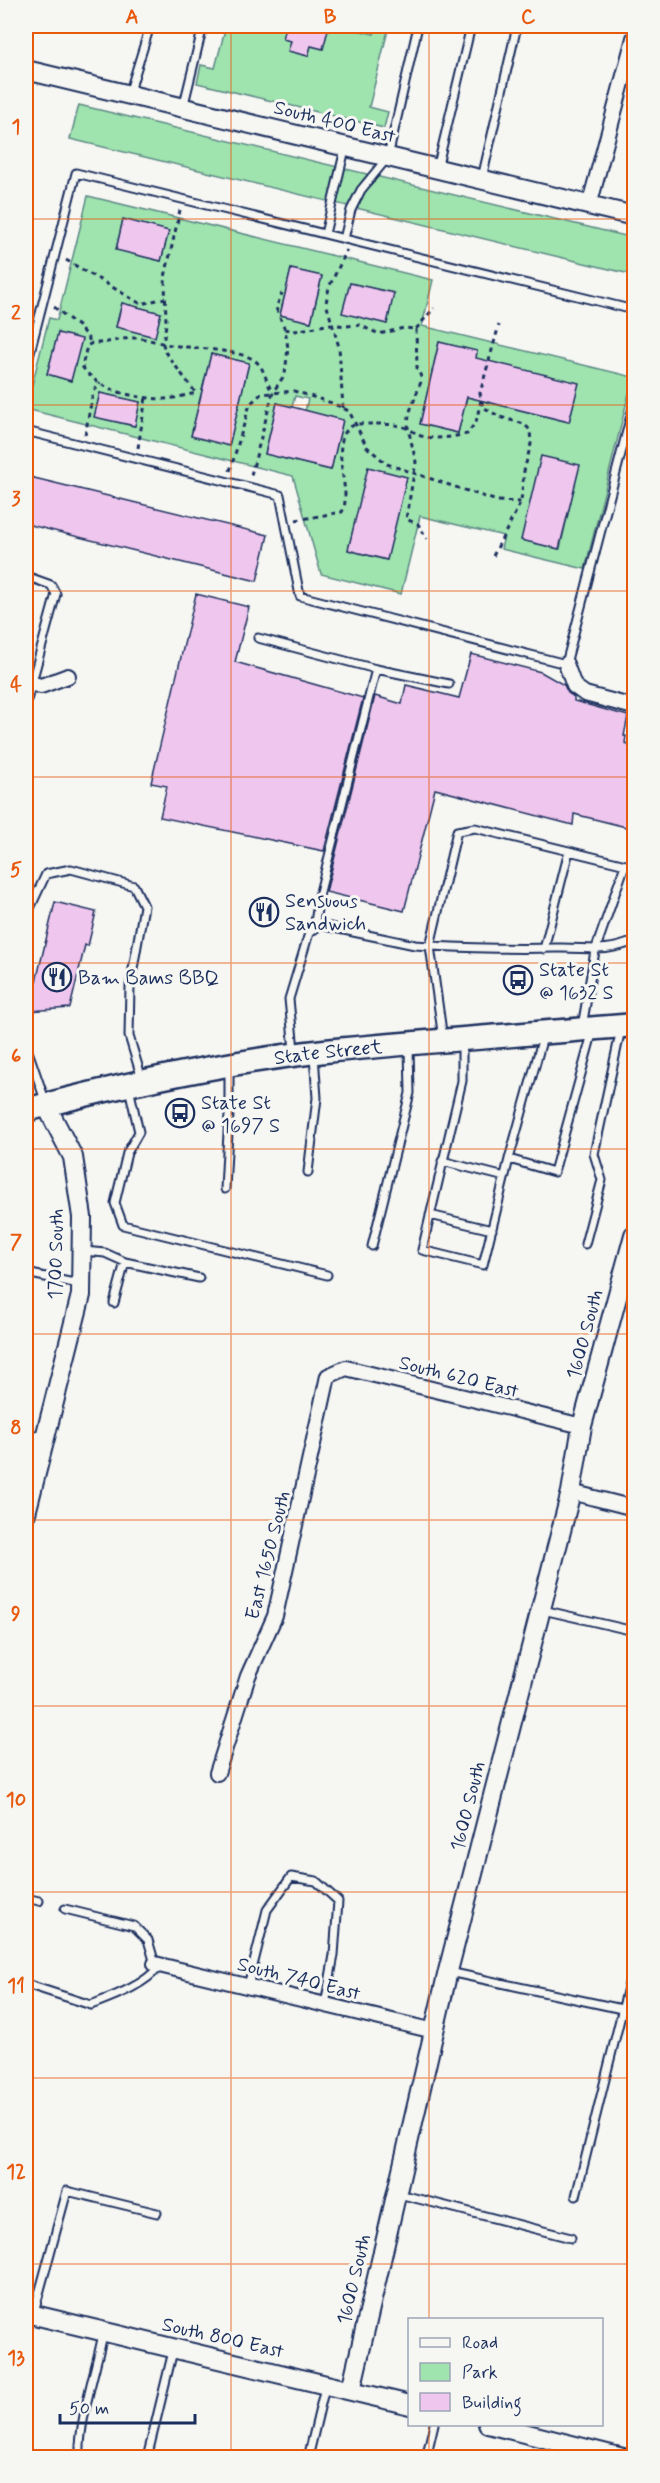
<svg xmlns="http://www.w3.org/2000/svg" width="660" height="2483" font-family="Mynerve,sans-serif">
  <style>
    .green { fill: #9fe3ae; stroke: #5d8986; stroke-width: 1.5; fill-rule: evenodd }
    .building { fill: #efc6ed; stroke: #1b2f5e; stroke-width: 1.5 }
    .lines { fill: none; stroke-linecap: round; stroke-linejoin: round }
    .service-casing { stroke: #1b2f5e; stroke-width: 11 }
    .minor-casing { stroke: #1b2f5e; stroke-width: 18 }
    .tertiary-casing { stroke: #1b2f5e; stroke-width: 22 }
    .primary-casing { stroke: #1b2f5e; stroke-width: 27 }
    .path { stroke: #1b2f5e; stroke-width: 3; stroke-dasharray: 4.5 4.5; stroke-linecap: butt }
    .service { stroke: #f6f6f2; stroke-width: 7 }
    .minor { stroke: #f6f6f2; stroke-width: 14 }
    .tertiary { stroke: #f6f6f2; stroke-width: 18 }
    .primary { stroke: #f6f6f2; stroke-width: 22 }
    .grid { fill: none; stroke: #e8590c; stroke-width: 1.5; stroke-opacity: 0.55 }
    .labels { text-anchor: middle; stroke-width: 6; stroke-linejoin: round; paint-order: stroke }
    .street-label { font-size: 20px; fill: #1b2f5e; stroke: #f6f6f2 }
    .poi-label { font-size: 20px; fill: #1b2f5e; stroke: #f6f6f2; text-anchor: start }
    .neatline { fill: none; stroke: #e8590c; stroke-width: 2 }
    .grid-label { font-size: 20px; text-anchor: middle; font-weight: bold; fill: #e8590c }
  </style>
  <rect width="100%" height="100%" fill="#f6f6f2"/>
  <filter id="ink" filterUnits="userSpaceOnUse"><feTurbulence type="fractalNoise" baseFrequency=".0167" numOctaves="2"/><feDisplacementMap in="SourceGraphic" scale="12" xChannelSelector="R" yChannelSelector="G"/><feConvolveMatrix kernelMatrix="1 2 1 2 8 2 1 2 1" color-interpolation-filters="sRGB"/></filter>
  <g filter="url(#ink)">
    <!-- green -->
    <path class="green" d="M226,26H286L283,39L291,41L289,51L308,56L311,46L323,48L329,26H341L374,34L376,26H389L369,107L388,112L384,128L197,83L201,65L215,68Z
      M79,105L634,238V275L70,139Z
      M88,196L433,280L422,326L633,377L585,569L501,549L504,536L420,516L401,594L321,574L293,476L26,409L49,318L57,320ZM123,220L168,231L161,261L116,249ZM291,269L322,276L311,322L280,315ZM350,283L394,293L343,313ZM122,303L161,313L116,327ZM58,333L71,381L47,374ZM439,342L477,352L458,433L420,424ZM211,354L249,363L229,445L191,436ZM495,363L578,383L569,422L486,402ZM100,393L140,402L134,426L95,417ZM295,396L308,399L305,411L343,420L331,470L265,454L277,403L292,407ZM579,465L560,549L522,540ZM369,468L407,477L386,560L348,550Z"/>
    <!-- building -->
    <path class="building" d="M286,26H329L323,49L311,46L308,56L288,51L291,41L283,39Z
      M123,219L169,231L161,261L116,250Z
      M291,269L322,276L311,322L280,315Z
      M350,283L394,293L387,324L342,313Z
      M122,303L161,313L155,337L116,327Z
      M58,333L82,339L71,381L47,374Z
      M439,342L477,351L476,358L579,383L569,422L467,397L458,433L420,424Z
      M211,354L249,363L229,446L191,436Z
      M100,393L140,402L135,426L94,417Z
      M277,403L343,420L331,470L265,454Z
      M541,456L580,465L559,549L521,540Z
      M368,467L407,477L387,560L348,550Z
      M26,476L268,535L257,581L26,524Z
      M196,594L249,607L235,662L363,698L324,851L160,817L167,786L151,783Z
      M471,654L541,672L564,685L568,693L574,697V701L628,716L624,736H626L625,743L634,746V829L574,814L573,825L435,789L404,911L326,892L375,696L402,704L406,685L459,698Z
      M55,902L96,912L88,946L85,945L70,1008L29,1011Z"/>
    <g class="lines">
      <!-- service casing -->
      <g class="service-casing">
        <path id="service" d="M129,94L150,26
          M183,108L203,26
          M437,169L471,26
          M482,178L517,26
          M325,234L345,149
          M344,239L351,210L361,190L388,157L418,26
          M26,368L76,173L634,310
          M26,431L280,495L300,596L566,664L634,404
          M26,576L51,585L56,594L26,704
          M258,638L376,669L319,896L314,929
          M376,669L449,684
          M26,917L46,874L71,869L134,886L144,906L130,986L129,1036L142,1079
          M544,949L569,851
          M582,1027L595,951L625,865
          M543,1037L509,1159L554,1172L592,1034
          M443,1039L430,946C472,948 514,949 556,948C588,947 603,954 634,941
          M462,1042V1081L422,1250L483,1265L509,1159
          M294,1050L289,999L309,933L320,925L415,945L430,946L457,831L475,828L634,867
          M26,1051H28L46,1103
          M129,1088L139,1132L127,1153L115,1203L123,1225L327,1275
          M442,1161L505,1177
          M308,1172L317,1098L314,1055
          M225,1189L229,1114V1068
          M430,1215L492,1230
          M585,1244L602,1180L594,1154L621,1029
          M372,1246L410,1093L409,1047
          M84,1251L105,1253L125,1262L199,1278
          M26,1273L79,1284
          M114,1303L125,1262
          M26,1433L44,1437
          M543,1610L634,1631
          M26,1898L39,1901
          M65,1909L134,1926L148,1940L155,1964
          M449,1972L622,2009
          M26,1984L91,2005C117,1995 143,1986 161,1965
          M248,1986L267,1910L291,1877L316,1881L338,1901L334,1955L325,2005
          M399,2194L571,2238
          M576,2196L634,1963
          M34,2312L67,2191L157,2213
          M80,2458C78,2422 96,2370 103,2334
          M147,2458L173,2351
          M308,2458L325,2387
          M426,2458L434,2424"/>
      </g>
      <!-- minor casing -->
      <g class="minor-casing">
        <path id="minor" d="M589,206L634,38
          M566,664L574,686L585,694L634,707
          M26,682L41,686L68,676
          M571,1492L634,1508
          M217,1773L248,1676L275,1616L328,1376L346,1368L582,1426
          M155,1964L434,2031"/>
      </g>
      <!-- tertiary casing -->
      <g class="tertiary-casing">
        <path id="tertiary" d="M26,70L634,216
          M26,1513L81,1295L82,1217L73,1157L46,1105
          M26,2313L410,2405
          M351,2390L448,1971L571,1492L582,1426L634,1235
          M488,2424L623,2458"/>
      </g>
      <!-- primary casing -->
      <g class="primary-casing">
        <g id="primary">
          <path id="s1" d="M26,1110C124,1084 224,1062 325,1051C428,1041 531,1034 634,1025"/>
        </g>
      </g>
      <!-- path -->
      <path class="path" d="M180,210L165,277L166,324L163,344L165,352L196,393C186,395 174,399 163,399C135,398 97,391 82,366L87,346L92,343C105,344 118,339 132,338C144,337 158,343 171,345C190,348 240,350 254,360C266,368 265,383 273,392
        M66,260L141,304L165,298
        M54,307L78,326L92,343
        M285,329L295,331L331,324L346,326L359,325L379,334L404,328L416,329L434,308
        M416,329L417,368L422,379L409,414L408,428L416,462L406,519L418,524L427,539
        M343,408L339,347L326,303L329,287L347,250
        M85,435L93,393L100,382
        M138,448L146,397
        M230,471L250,404L261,394L294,391L332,403L349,411L367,447L387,464L497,501L521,502
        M251,475L273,392L285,374L288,348L285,329L276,308L282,293
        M296,520L342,512C354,493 325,438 354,425C359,423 366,424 372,424C383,424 398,424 409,429C413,431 416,434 421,436C436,440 451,437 467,434L476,422L481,400
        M493,556L521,502L524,471L531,444L530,430L524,424L500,417L483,407L480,393L499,325"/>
      <!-- service -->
      <use href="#service" class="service"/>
      <!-- minor -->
      <use href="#minor" class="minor"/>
      <!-- tertiary -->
      <use href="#tertiary" class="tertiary"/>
      <!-- primary -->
      <use href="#primary" class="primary"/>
    </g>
  </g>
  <!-- grid -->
  <path class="grid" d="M231,26V2458M429,26V2320M26,219H634M26,405H634M26,591H634M26,777H634M26,963H634M26,1149H634M26,1334H634M26,1520H634M26,1706H634M26,1892H634M26,2078H634M26,2264H634M429,2424V2458"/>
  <!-- icons -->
  <defs>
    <g id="restaurant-ring" transform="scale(1.5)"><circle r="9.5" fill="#f6f6f2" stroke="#1b2f5e" stroke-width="1.5"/><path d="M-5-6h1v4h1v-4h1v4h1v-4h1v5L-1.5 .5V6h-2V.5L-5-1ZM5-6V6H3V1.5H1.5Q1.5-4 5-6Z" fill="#1b2f5e"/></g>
    <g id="bus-ring" transform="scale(1.5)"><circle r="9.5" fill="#f6f6f2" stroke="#1b2f5e" stroke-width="1.5"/><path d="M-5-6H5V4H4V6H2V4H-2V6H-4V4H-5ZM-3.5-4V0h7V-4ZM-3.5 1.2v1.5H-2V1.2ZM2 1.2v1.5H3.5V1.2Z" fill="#1b2f5e"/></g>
  </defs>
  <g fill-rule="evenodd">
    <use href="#restaurant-ring" x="264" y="912"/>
    <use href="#restaurant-ring" x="57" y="977"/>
    <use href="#bus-ring" x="518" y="980"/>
    <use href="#bus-ring" x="180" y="1113"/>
  </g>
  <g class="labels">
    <!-- street labels -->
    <g class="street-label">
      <text transform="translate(335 121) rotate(14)" y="7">South 400 East</text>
      <text dy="7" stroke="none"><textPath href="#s1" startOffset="308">State Street</textPath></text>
      <text transform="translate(55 1254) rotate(-89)" y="7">1700 South</text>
      <text transform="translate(584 1334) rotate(-75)" y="7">1600 South</text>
      <text transform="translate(459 1376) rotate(14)" y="7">South 620 East</text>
      <text transform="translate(267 1555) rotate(-76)" y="7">East 1650 South</text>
      <text transform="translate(467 1806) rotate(-76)" y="7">1600 South</text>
      <text transform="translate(299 1978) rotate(14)" y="7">South 740 East</text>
      <text transform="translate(353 2279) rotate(-77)" y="7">1600 South</text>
      <text transform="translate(223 2337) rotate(13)" y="7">South 800 East</text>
    </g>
    <!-- poi labels -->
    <g class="poi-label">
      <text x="285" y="907">Sensuous<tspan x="285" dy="23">Sandwich</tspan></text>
      <text x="539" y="976">State St<tspan x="539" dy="23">@ 1632 S</tspan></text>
      <text x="78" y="984">Bam Bams BBQ</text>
      <text x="201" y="1109">State St<tspan x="201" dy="23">@ 1697 S</tspan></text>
    </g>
  </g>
  <!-- margin -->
  <rect width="660" height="2483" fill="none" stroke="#f6f6f2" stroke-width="66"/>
  <!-- legend -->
  <rect x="408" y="2318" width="195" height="108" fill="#f6f6f2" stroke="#9ea6b7" stroke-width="1.5"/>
  <rect x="420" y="2338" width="30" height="9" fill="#f6f6f2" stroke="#9ea6b7" stroke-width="1.5"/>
  <text x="462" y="2348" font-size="18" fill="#1b2f5e">Road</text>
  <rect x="420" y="2363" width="30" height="18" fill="#9fe3ae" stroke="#9ea6b7" stroke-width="1.5"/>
  <text x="462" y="2378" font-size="18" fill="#1b2f5e">Park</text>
  <rect x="420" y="2393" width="30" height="18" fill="#efc6ed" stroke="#9ea6b7" stroke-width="1.5"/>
  <text x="462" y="2408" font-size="18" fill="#1b2f5e">Building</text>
  <!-- scale -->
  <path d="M60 2414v9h135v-9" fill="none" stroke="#1b2f5e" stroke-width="3"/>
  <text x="69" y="2414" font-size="18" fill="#1b2f5e" stroke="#f6f6f2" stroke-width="4.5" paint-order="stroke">50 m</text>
  <rect x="33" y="33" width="594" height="2417" class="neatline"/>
  <g class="grid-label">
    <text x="132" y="23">A</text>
    <text x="330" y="23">B</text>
    <text x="528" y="23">C</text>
    <text x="16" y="133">1</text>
    <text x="16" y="319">2</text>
    <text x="16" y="505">3</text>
    <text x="16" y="691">4</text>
    <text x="16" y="876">5</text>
    <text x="16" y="1062">6</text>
    <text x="16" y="1248">7</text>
    <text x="16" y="1434">8</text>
    <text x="16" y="1620">9</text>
    <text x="16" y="1806">10</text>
    <text x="16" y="1992">11</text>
    <text x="16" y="2178">12</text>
    <text x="16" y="2364">13</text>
  </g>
</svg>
